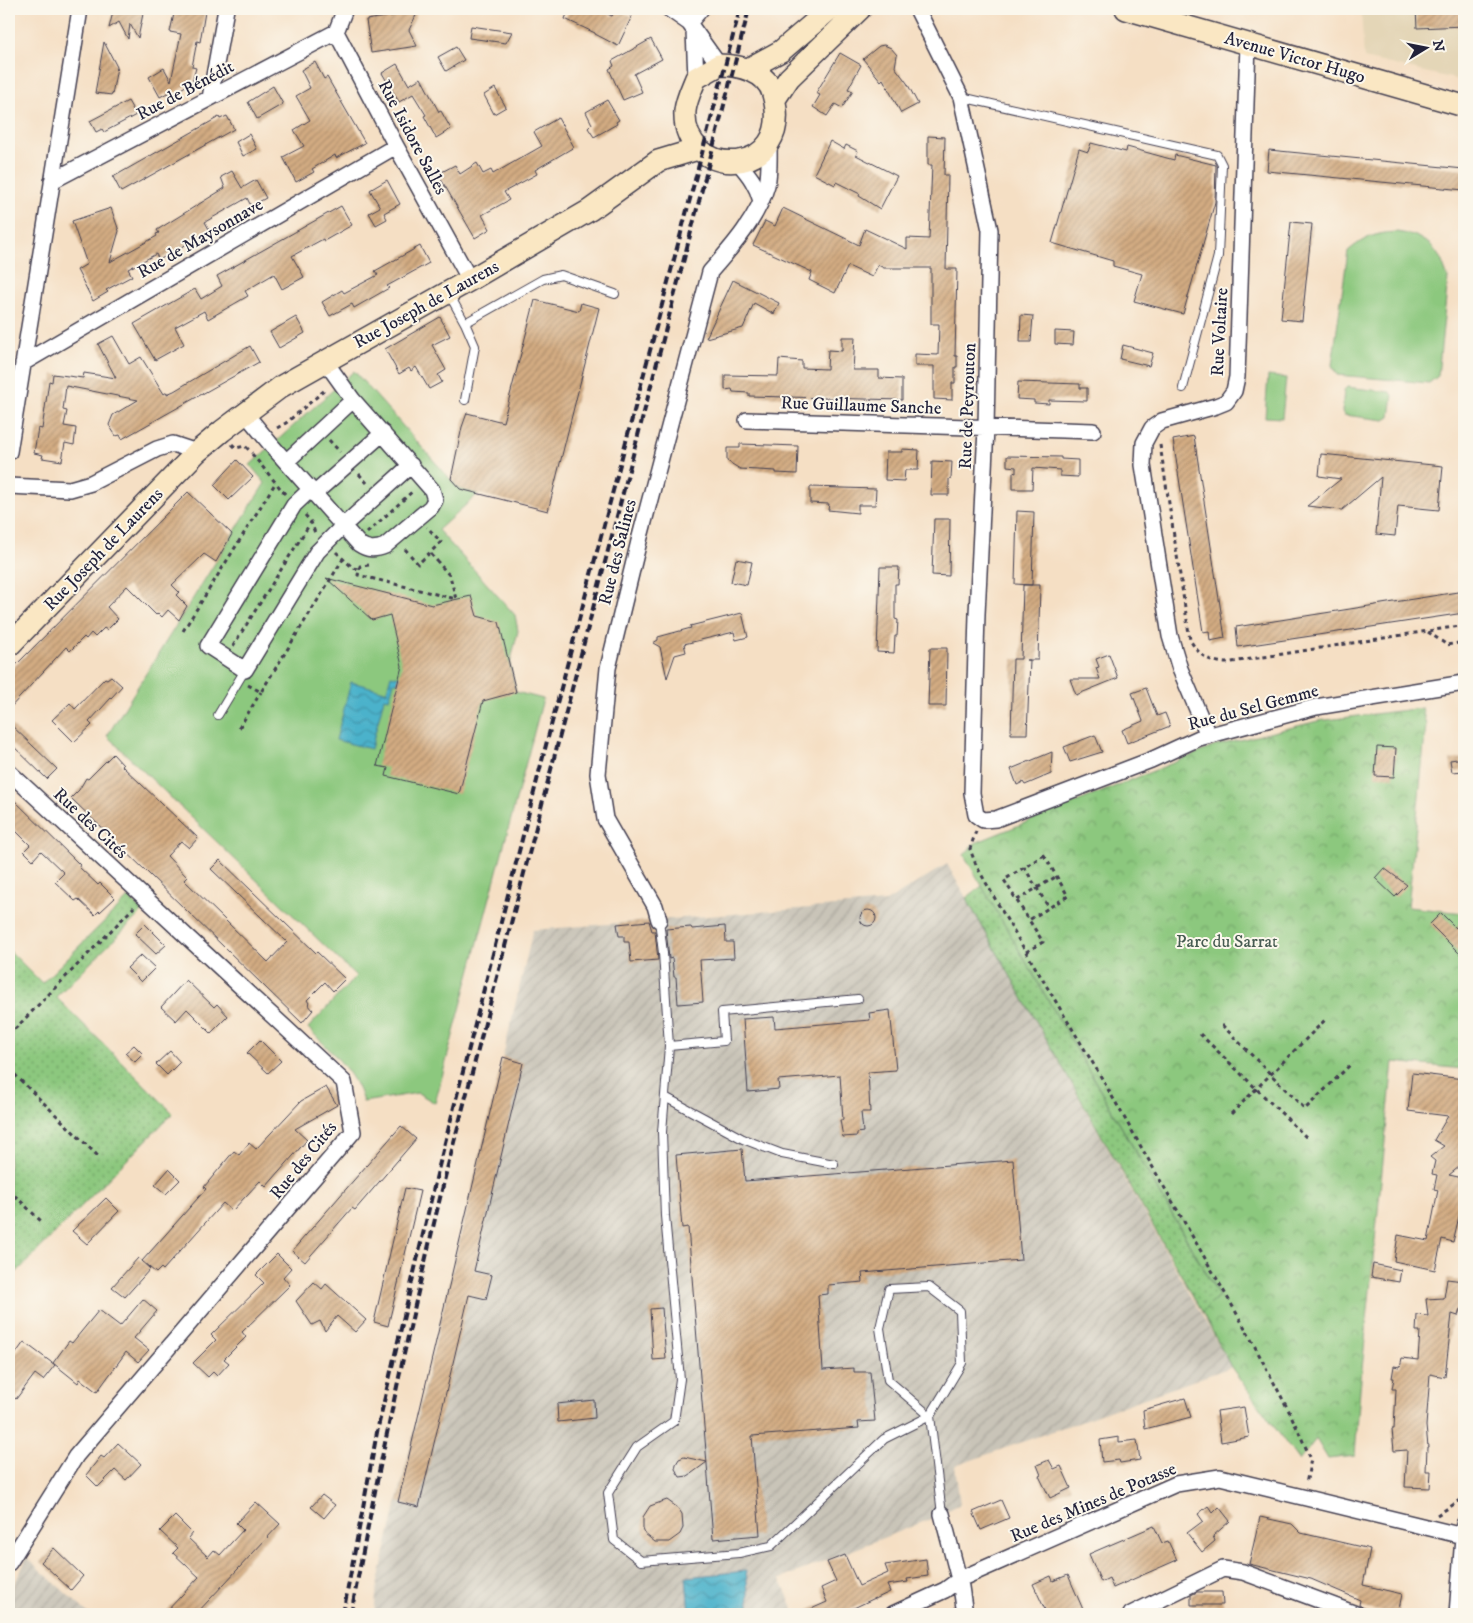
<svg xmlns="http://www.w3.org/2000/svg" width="1473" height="1623" font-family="'IM FELL DW Pica',serif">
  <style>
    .built { fill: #e4d6b7 }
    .industrial { fill: url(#industrial-furrows) }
    .grass { fill: url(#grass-dots); stroke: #57755c }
    .park { fill: url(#park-crowns); stroke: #57755c }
    .pitch { fill: #8cc87e; stroke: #57755c }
    .water { fill: url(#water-waves); stroke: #376a83 }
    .building { fill: url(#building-hatch) }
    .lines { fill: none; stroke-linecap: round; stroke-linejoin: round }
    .lane-casing { stroke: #423e50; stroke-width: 10 }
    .street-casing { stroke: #423e50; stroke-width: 18 }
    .secondary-casing { stroke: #423e50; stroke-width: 24 }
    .path { stroke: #423e50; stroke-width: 3; stroke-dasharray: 4 4; stroke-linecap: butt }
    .lane { stroke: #fff; stroke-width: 8 }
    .street { stroke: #fff; stroke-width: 15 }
    .secondary { stroke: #fae7c3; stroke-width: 21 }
    .rail { stroke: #22223b; stroke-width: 4; stroke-dasharray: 8 4; stroke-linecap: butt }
    .labels { text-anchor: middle; stroke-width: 4; stroke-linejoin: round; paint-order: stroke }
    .street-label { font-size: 18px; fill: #22223b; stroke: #fbf7ec }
    .park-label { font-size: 18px; fill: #475c52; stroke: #fbf7ec }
  </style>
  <defs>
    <pattern id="industrial-furrows" width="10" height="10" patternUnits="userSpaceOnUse" patternTransform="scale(1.25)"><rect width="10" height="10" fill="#c9c4b8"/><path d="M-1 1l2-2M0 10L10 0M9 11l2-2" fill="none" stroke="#aca89f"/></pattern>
    <pattern id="grass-dots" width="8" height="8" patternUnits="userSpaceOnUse" patternTransform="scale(1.25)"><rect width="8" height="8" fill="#8cc87e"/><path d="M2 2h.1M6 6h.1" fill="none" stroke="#72a268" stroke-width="1.8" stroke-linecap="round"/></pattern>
    <pattern id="park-crowns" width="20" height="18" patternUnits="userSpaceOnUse" patternTransform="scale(1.25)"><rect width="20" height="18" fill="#8cc87e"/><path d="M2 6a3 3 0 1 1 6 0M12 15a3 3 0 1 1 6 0" fill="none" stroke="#72a268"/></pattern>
    <pattern id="water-waves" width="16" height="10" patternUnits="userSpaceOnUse" patternTransform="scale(1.25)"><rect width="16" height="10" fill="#4cb2cb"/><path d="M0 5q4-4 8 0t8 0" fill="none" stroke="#3f90a6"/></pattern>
    <pattern id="building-hatch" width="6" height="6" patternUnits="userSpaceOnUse" patternTransform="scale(1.25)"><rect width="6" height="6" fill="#d3ac82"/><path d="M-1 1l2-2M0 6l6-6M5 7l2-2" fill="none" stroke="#ab8c6c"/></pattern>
  </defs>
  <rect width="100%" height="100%" fill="#fbf7ec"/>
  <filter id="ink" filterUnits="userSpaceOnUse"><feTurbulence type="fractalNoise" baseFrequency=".02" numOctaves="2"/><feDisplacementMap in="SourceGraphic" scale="10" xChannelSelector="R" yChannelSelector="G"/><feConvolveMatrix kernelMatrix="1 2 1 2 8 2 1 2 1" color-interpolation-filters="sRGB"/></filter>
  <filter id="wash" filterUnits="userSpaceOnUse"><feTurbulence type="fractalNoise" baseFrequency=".0096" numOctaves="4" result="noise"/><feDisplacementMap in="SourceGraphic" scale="20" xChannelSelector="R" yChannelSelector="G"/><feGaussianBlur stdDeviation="1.12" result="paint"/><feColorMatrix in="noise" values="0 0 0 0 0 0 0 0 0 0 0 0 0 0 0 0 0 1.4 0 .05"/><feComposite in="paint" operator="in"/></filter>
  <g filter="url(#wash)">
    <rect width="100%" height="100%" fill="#f5dfc4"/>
    <!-- built -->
    <path class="built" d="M1361,9H1464V81L1364,58Z"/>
    <!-- industrial -->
    <path class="industrial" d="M947,864L1231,1367L955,1466L960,1504L933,1518L780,1579L796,1614H374L377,1586L533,930L886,902Z
      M27,1558L89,1614H9V1595Z"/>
    <!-- grass -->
    <path class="grass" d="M982,886L1219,1296L1202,1312L966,898Z
      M129,897L143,911L56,997L173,1113L9,1280V950L42,983Z"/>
    <!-- park -->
    <path class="park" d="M1422,708L1426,725L1408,907L1464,913V1069L1393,1062L1360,1389L1355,1456L1328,1459L1316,1439L1299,1461L1231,1367L1202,1312L1219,1295L964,855L975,843L1215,746L1318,721Z"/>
    <!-- pitch -->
    <path class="pitch" d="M1397,232L1414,235L1431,245L1441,259L1448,278L1438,376L1429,383L1337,375L1332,365L1348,251C1365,237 1375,233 1397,232Z
      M354,371L459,489L478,494L438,530L515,615L518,631L510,664L516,692L543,699L435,1103L418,1093L363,1102C354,1070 330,1051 308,1028L356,976L107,736L265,483L250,465Z
      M1268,376L1286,378L1282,418L1265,417Z
      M1347,387L1390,392L1393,395L1390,417L1385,420L1344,415L1342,412L1344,390Z"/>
    <!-- water -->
    <path class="water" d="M391,675L400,677L398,682H394L389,699L384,698L371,749L336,740L351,682L385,691L386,693Z
      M746,1571L750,1614H689L686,1577Z"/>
    <g id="blocks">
      <!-- building -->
      <path class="building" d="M111,9H144L138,38L130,24L128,39L119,22L109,28L113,12Z
        M175,9L205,12L200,42L197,41L192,67L196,68L192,82L168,97L169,92L160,97L149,77L164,68L171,81L181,34L170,32Z
        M400,9H419L409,30L417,46L371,53L366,20L397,15Z
        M569,9H597L612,16L616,9L632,16L618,46L595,34V33L565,19Z
        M1416,9H1464V26L1417,28Z
        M471,26L512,32L506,43L469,38Z
        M651,39L662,59L634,74L642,92L623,100L609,69L614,66L612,61Z
        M104,42L117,67L112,95L95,93Z
        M884,45L891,48L897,55L895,67L907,83L918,104L901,113L883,79L881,81L863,59L879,46Z
        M456,47L464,60L446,71L438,57Z
        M840,53L861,65L848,89L853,91L842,108L835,104L827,116L813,107L820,95L816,93Z
        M315,62L324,79L327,77L365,143L336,158L335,155L312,169L314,172L296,182L283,157L304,146L294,130L310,120L296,96L310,88L301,70Z
        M397,64L409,85L421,78L439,112L441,111L451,129L436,138L424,116L426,115L413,94L399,102L382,73Z
        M273,86L283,104L257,119L248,102Z
        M495,88L506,107L494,114L484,95Z
        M607,100L619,120L616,122L617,124L594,137L588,128L592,124L586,112Z
        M128,101L136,115L104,132L102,129L96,132L90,121Z
        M227,116L234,129L121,192L113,177L219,117L220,119Z
        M558,118L574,147L535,170L537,174L504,192L509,200L482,215L490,229L475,238L438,174L455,165L460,174L477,163L483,174L491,170L493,174L542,146L534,132Z
        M249,134L257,149L243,156L236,142Z
        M928,136L945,137L944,175H948L946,269H957L955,356H957V367H955V383H952V400L934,399V366H915V354L938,355L939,324H931V268H884L878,265L872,277L848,266L835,293L809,280L812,272L753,245L765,221L775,226L783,208L859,245L865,229L907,249V238L929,239L932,165H928Z
        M830,141L844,149L846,145L858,151L856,155L897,176L880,209L859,196L860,194L836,182L835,185L814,174Z
        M1091,143L1126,152L1127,147L1174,160L1175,155L1216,165L1215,202L1183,314L1134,301L1142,274L1113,266V261L1052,243L1079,149L1088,152Z
        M1269,150L1464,169V190L1267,171Z
        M232,171L242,188L256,180L266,198L251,206L247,198L205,222L210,231L159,260L156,254L128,269L132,276L106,290L108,292L93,301L77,270L87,264L72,221L111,208L119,231L110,262L157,236L156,234L159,233L157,230L225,188L221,177Z
        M387,180L400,204L384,213L387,219L376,225L369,213L380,207L370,190Z
        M341,206L352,225L324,241L323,239L292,256L304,277L282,289L274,274L245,291L248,296L208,319L204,311L175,327L184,344L155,360L134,324L195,289L201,299L222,286L217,276Z
        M1291,222L1312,224L1302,321L1281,319Z
        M420,246L429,263L387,286L389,288L354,308L352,304L330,316L322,302L342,290L344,293L378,275L375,271Z
        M733,280L779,303L774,314L754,303L743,328L706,338Z
        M535,300L579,311L581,303L599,308L548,511L460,489L451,479L462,427L467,413L503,422Z
        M1021,315L1033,316L1031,342H1020Z
        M296,317L305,333L279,348L270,332Z
        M440,317L450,336L432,345L446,370L438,375L442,382L429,389L416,367L411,371L409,368L399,374L385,349Z
        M1055,331L1074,332L1073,345L1055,344Z
        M113,336L129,364L141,357L164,394L167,392V394L174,391L250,346L259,362L122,439L120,435L116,436L109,425L113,415L138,400L66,386L63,410L67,411L64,426L76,428L74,445L65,443L62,461L42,458L43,455L34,453L38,428L42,429L49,381L52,382L53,374L83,378L84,373L116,378L98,344Z
        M842,337H855L853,370H879V378L902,379V400L749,396V393L733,392L732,389L725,390V375L778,376L779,359L802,361V368L827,369L828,350L842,351Z
        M1123,345L1153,353L1149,366L1120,359Z
        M1018,382L1080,384V388H1087V401L1049,400V404L1034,403V400L1017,399Z
        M1194,436L1225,638L1210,641L1209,631L1203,632L1173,440Z
        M740,444L798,446L797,474L776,473V471L740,469L727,461V448H740Z
        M902,449L919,450L918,470H905L904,481L885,480L886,452H902Z
        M1321,454L1443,466L1439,510L1398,506L1395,536L1376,534L1381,477L1342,510L1307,506L1341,479L1319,476Z
        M1007,456L1061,457V459L1078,460V477L1060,476V470L1033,468L1032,489H1013V472L1016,473V467L1007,466Z
        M237,460L253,477L229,500L214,485Z
        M932,461L952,462L951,478L949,479V495H931Z
        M810,487L876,489L875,505H858V513L828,510L829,504L810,503Z
        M188,492L232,534L216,562L204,554L172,585L179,592L176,595L187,606L179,620L168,610L162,617L158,613L156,615L127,586L107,607L118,619L107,630L104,628L95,637L91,633L86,639L84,637L70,651L66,647L9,709V672Z
        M1017,511L1034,512L1032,585L1015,584Z
        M934,519H950L949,576L932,575Z
        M736,559L752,562L747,585L731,582Z
        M880,567H899L898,584H895V619L898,620L897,636H895L894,653L877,652Z
        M326,578L432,605L471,596L477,616L499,622L516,692L483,701L459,794L386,776L388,768L377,766L402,666L390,615L372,620Z
        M1023,585H1040L1038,660H1026H1030L1027,734H1011L1013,659H1021Z
        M1464,591V613L1238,647L1236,627Z
        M742,613L748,637L736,640L734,632L684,644L686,652L675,655L667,678L660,647L653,643L658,640V637L691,628L690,626Z
        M930,648H947L946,706H928Z
        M1109,654L1118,678L1076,695L1070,679H1100L1096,668L1099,667L1096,659Z
        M111,676L122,686L89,722L92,725L74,742L52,720L70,703L75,709L105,678L107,679Z
        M1146,688L1157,716L1165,713L1170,726L1127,743L1122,730L1143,721L1132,693Z
        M9,723L57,769L47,779L9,742Z
        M1095,735L1102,752L1070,762L1064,747Z
        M1377,747L1396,748L1394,777L1375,776Z
        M1052,752L1051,774L1025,785L1023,782L1017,785L1011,769Z
        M113,754L123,765L122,766L198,838L189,848L181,841L167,856L187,877L184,880L268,962L287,942L211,869L220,860L316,953L317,952L345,979L333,991L325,982L307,1000L309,1003L308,1004L313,1010L302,1023L71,798L79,790L86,778L88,779Z
        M1464,758V771L1452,772L1450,760Z
        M9,795L80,865L79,867L98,885L100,883L115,898L100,912L99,911L95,915L78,899L75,901L55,882L64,873L41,851L33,860L24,851L30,845L9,824Z
        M1384,868L1407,885L1395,897L1375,878Z
        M860 918a8 8 0 1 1 16 0a8 8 0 1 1-16 0Z
        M1441,913L1456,928L1464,919V958L1430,924Z
        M649,921L652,931H655L658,960L631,962L629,942H624V936H619L617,924Z
        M145,924L166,945L156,954L135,934Z
        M725,926L726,942H733L734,958L700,960L703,1002L678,1004L676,977H674L672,958L669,959L666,929L691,927L692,929Z
        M141,955L155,968L141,982L127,968Z
        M186,980L214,1007L217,1004L228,1016L211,1033L187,1009L176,1021L161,1007Z
        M890,1010L896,1070L868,1072L870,1112H861L863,1132L857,1133V1136L843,1137L840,1120H843L840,1075L778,1080L779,1089L748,1092L743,1019L774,1017L775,1028L870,1020L869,1013Z
        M260,1040L281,1061L268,1073L247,1053Z
        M134,1045L143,1054L135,1062L125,1053Z
        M170,1051L180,1062L167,1075L156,1064Z
        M503,1057L523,1063L474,1271L492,1275L486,1299L469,1295L419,1507L398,1502Z
        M1412,1073L1464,1079L1459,1126H1464V1149L1460,1157L1464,1163L1449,1175L1463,1178L1460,1194L1464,1195L1453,1242L1442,1239L1435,1270L1394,1261L1398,1235L1428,1241L1438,1190L1434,1189L1437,1175L1432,1174L1435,1161L1430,1157L1444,1146L1434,1140L1448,1116L1408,1111Z
        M326,1087L337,1105L295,1129L307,1140L266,1187L260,1181L232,1211L223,1203L163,1270L161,1268L156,1273L142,1261L206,1189L204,1187L234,1151L239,1155L249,1143L256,1149L301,1101Z
        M401,1126L416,1139L355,1210L352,1208L305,1262L292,1251Z
        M742,1149L745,1181L1013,1160L1021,1260L862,1273L863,1282L828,1285V1294L818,1295L823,1370L854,1368V1372H870L875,1421L858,1422L859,1428L752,1436L760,1535L713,1539L688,1227L682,1228L676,1155Z
        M169,1169L180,1180L166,1194L155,1185Z
        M405,1188L420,1191L388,1326L374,1322Z
        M106,1198L119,1211L87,1244L72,1231Z
        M277,1254L291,1268L283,1277L290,1285L242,1332L246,1337L224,1359L229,1363L217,1376L213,1372L208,1377L193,1363L216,1340L211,1335L264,1283L256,1275Z
        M138,1258L150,1269L125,1297L112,1287Z
        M1373,1264L1401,1270L1399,1282L1371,1277Z
        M1447,1279L1463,1281V1289L1464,1291L1462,1309H1460L1458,1316L1452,1314L1445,1377L1430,1374L1426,1426L1428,1447H1427L1426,1471H1431L1430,1488L1405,1487L1407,1450L1394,1451L1392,1429H1394L1396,1389H1392L1394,1378H1392L1394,1366L1400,1367L1402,1358L1418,1360L1420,1331H1416L1417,1315L1428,1316L1426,1299L1444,1298Z
        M314,1282L322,1289L326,1284L366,1320L355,1332L337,1316L325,1331L320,1321L312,1325L296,1301Z
        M143,1299L157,1311L134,1338L149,1350L138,1362L126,1352L97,1392L80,1379L78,1383L53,1363L69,1341L72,1343L99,1310L120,1326Z
        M662,1308L666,1359L653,1360L650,1309Z
        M24,1342L55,1365L43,1380L35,1374L16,1399L9,1394V1363Z
        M1185,1398L1191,1417L1145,1429L1143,1410Z
        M594,1400L595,1418L558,1422L557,1404Z
        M1244,1407L1249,1437L1221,1442L1217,1411Z
        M1119,1437V1442L1137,1440L1140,1460L1120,1463L1119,1460L1102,1462L1100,1440Z
        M118,1443L141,1464L126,1480L115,1470L98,1487L86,1475L101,1456L104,1458Z
        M684,1457L707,1462L688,1476L680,1477L675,1469L676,1464L679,1459Z
        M1049,1460L1054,1469L1061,1466L1071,1488L1050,1498L1039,1476L1041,1475L1037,1465Z
        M322,1495L335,1505L324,1518L311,1507Z
        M667,1500L678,1508L682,1514L683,1528L680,1534L669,1542H655L645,1534L643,1529V1517L650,1506Z
        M1001,1500L1009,1518L981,1530L973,1512Z
        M256,1502L280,1524L196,1614H164L199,1577L173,1553L178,1548L160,1531L175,1516L192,1533L188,1538L208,1557L214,1550L220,1555L243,1530L236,1523Z
        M1208,1506L1213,1513L1219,1507L1230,1521L1213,1536L1215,1541L1202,1552L1187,1533L1203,1521L1198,1514Z
        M1260,1517L1292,1524L1301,1533L1370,1549L1363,1585L1402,1594L1398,1614H1390L1364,1608L1359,1605L1360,1600L1311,1579L1249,1564Z
        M1154,1526L1162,1543L1168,1541L1177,1560L1113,1588L1109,1578L1101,1582L1089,1554Z
        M54,1548L83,1576L71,1590L41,1562Z
        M845,1555L859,1586L888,1573L885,1565L926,1559L928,1576L907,1579L908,1582L887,1585L890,1592L875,1599V1598L841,1614H800L827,1602L821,1588L836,1581L827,1562Z
        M1068,1575L1085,1614H1047L1033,1584L1051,1576L1053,1581Z
        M1197,1592H1222L1223,1605H1191V1595Z"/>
    </g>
  </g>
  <g filter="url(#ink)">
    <use href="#blocks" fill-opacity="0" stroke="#423e50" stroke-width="1"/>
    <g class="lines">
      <!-- lane casing -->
      <g class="lane-casing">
        <path id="lane" d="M961,97L1217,155L1222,165L1218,256L1183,388
          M449,294L465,323L475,346L465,400
          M465,323L543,279L561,275L615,294
          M218,715L245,670
          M659,920L663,953L669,1046L724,1041L722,1012L858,999
          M669,1046L662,1132L665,1216L680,1379L674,1421L637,1447L608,1493L614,1540L641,1561L739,1553L771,1546L884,1439L930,1416L888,1380L880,1328L889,1289L929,1287L960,1311L962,1363L930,1416L942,1514
          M665,1097L743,1139L782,1154L834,1164"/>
      </g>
      <!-- street casing -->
      <g class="street-casing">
        <path id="street" d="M345,9L336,32L396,146L470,280
          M669,9L689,23L719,65
          M917,9L961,97L990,230L986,428L977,614L972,793L976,815L983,820L996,819L1151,760L1199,738L1316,707L1464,683
          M689,23L701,9
          M694,31L696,78
          M210,98L226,9
          M738,162C749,175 757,185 761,201
          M52,181L336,32
          M23,363L396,146
          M245,413L272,446L359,544C368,550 375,550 385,546L431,507L435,500L432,490L353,400L325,361
          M747,420L1093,431
          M9,452L80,9
          M287,461L353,400
          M9,486L70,489L91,483L157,449L173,444L197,452
          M311,489L294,505L208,646L245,670L317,552L343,526L411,465
          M314,494L383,433
          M1208,735L1180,669L1170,636L1143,465L1144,443L1152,428L1162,421L1216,406L1226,402L1234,391L1237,377L1248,43
          M9,772L344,1082L353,1132L76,1456L9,1563
          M659,920L655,906L605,819L598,774L608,668L640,537L710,272C732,247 758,218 767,185C770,172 769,157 769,143
          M942,1514L961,1587L965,1614
          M893,1614L945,1590L960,1579L1176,1484L1220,1477L1463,1536
          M1131,1614L1223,1569L1243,1572L1356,1614
          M1457,1614L1464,1524"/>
      </g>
      <!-- secondary casing -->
      <g class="secondary-casing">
        <path id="secondary" d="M1126,9L1464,106
          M719,65C739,65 767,71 773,94C797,180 681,182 685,111C686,100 692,88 696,78Z
          M748,69L781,51L830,9
          M775,99L789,78L860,9
          M9,646L197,452L222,431L282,386L470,280L590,210L658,161L698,149"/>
      </g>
      <!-- path -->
      <path class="path" d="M277,428L286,423L326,389
        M329,440L340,452
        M232,444L236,448L245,446L252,453
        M1160,445L1190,640C1200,656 1207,661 1226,663L1460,626
        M252,454L285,494
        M359,474L368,484
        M305,515L311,522L315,533
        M367,533L414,490
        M405,549L418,564L441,542L427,527
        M336,552L353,568L359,569
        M369,565L360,566L358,575L456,599L450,576L430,553
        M183,631L276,482
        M1428,632L1447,645L1464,642
        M233,646L311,522
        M248,685L261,692L343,559
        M239,728L261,692
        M976,831L970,849L976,865L1011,927L1097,1070L1245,1328L1290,1413L1311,1459L1306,1484
        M1044,855L1068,896L1029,920L1004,880Z
        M1024,867L1049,908
        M1017,900L1057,876
        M1026,952L1043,942L1029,920
        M1222,1025L1305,1109L1350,1065
        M1200,1034L1308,1139
        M9,1035L134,907
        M9,1069L100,1158
        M1231,1114L1327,1018
        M9,1190L41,1221
        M1437,1515L1464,1498"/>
      <!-- lane -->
      <use href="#lane" class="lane"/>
      <!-- street -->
      <use href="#street" class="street"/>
      <!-- secondary -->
      <use href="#secondary" class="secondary"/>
      <!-- rail -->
      <path class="rail" d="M343,1614L378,1427L438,1170L546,745L740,9
        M351,1614C379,1465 411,1317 447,1169L749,9"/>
    </g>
  </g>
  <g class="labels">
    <!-- street labels -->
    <g class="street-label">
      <text transform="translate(1295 57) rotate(16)" y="6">Avenue Victor Hugo</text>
      <text transform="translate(185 90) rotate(-28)" y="6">Rue de Bénédit</text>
      <text transform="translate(413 137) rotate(62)" y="6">Rue Isidore Salles</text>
      <text transform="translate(200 238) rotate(-30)" y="6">Rue de Maysonnave</text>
      <text transform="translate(426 304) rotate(-29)" y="6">Rue Joseph de Laurens</text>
      <text transform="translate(1219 332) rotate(-87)" y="6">Rue Voltaire</text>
      <text transform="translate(861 405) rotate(2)" y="6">Rue Guillaume Sanche</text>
      <text transform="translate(967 406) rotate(-88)" y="6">Rue de Peyrouton</text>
      <text transform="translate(103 549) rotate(-46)" y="6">Rue Joseph de Laurens</text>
      <text transform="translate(617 552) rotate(-76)" y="6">Rue des Salines</text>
      <text transform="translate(1253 707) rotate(-15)" y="6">Rue du Sel Gemme</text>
      <text transform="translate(91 823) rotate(43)" y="6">Rue des Cités</text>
      <text transform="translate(303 1160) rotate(-51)" y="6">Rue des Cités</text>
      <text transform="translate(1093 1502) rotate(-23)" y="6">Rue des Mines de Potasse</text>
    </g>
    <!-- park labels -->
    <g class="park-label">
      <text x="1227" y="947">Parc du Sarrat</text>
    </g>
  </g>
  <!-- margin -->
  <rect width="1473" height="1623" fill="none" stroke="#fbf7ec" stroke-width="30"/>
  <!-- north arrow -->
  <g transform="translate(1426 48) rotate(80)" stroke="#fbf7ec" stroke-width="4" paint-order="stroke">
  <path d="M0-4L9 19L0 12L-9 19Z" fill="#22223b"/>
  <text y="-8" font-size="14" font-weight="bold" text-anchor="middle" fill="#22223b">N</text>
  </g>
</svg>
